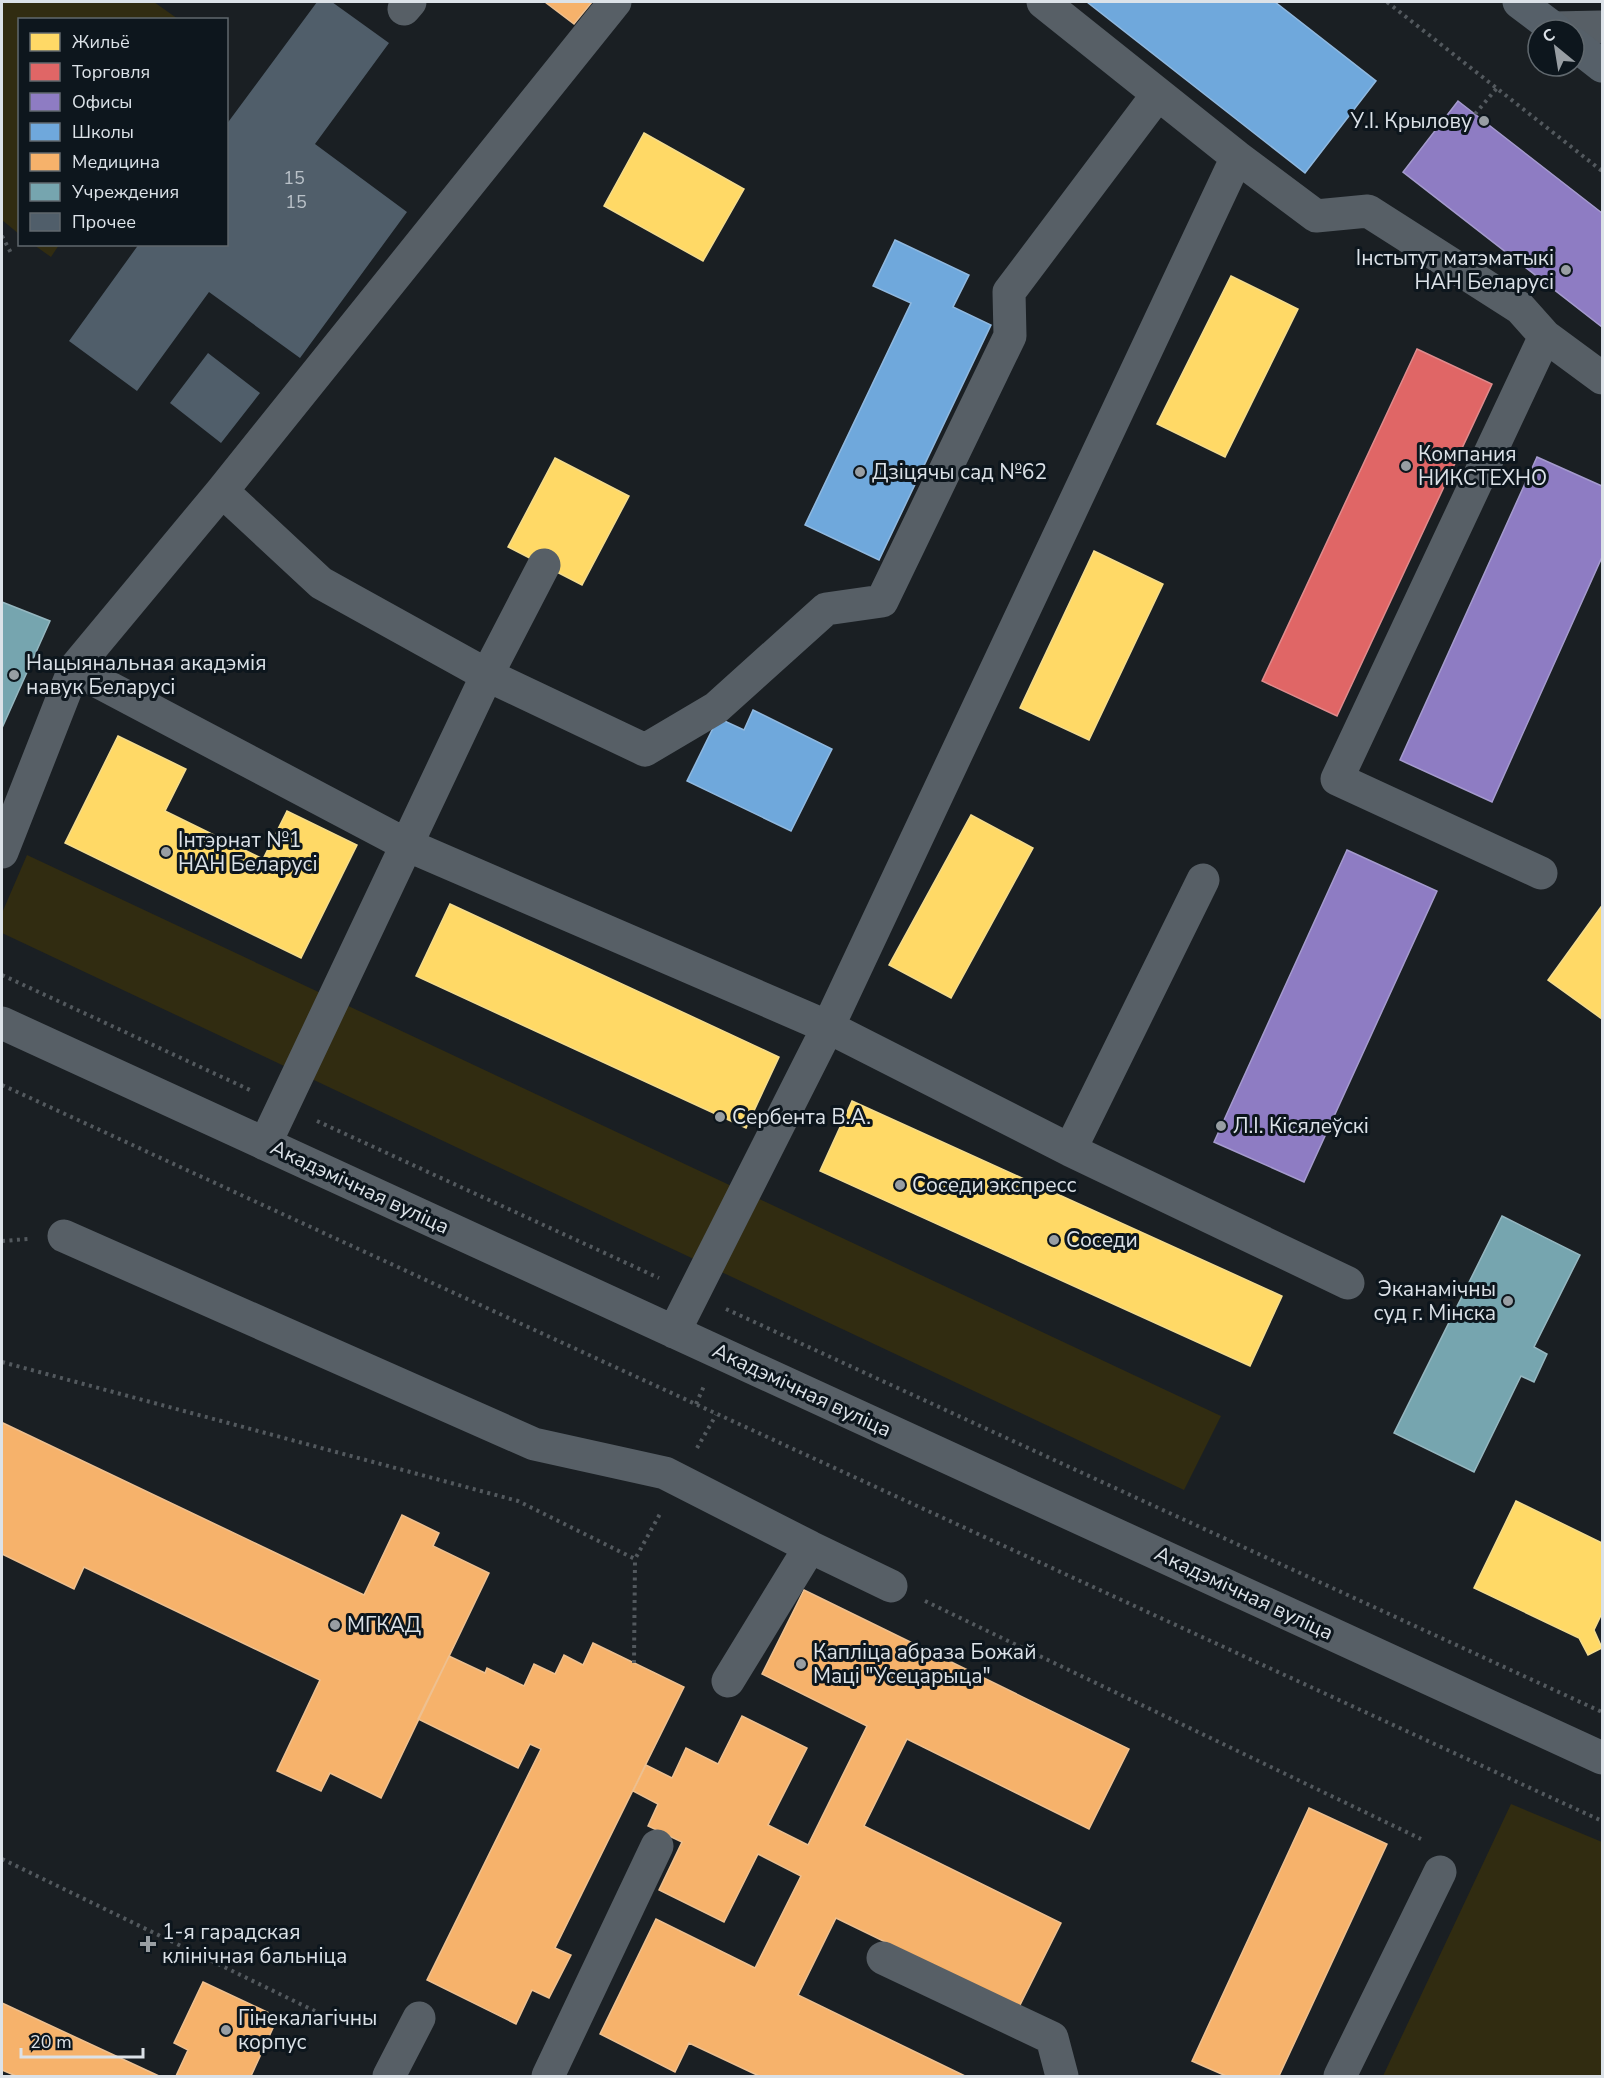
<svg xmlns="http://www.w3.org/2000/svg" width="1604" height="2078" font-family="'Nunito Sans',sans-serif">
  <style>
    .green { fill: #312c11 }
    .homes { fill: #ffd966; stroke: #f4dc8d; stroke-width: 1.5 }
    .shops { fill: #e06666; stroke: #df8b8d; stroke-width: 1.5 }
    .offices { fill: #8e7cc3; stroke: #a59bce; stroke-width: 1.5 }
    .schools { fill: #6fa8dc; stroke: #90b9e0; stroke-width: 1.5 }
    .health { fill: #f6b26b; stroke: #eec090; stroke-width: 1.5 }
    .public { fill: #76a5af; stroke: #95b7c0; stroke-width: 1.5 }
    .building { fill: #505e6a }
    .lines { fill: none; stroke-linecap: round; stroke-linejoin: round }
    .path { stroke: #53595e; stroke-width: 4; stroke-dasharray: 3 4.5; stroke-linecap: butt }
    .minor { stroke: #575f66; stroke-width: 33 }
    .major { stroke: #566069; stroke-width: 33 }
    .poi-dot { fill: #989ea3; stroke: #0d161d; stroke-width: 2 }
    .labels { text-anchor: middle; stroke-width: 6; stroke-linejoin: round; paint-order: stroke }
    .number-label { font-size: 18px; fill: #b9c1c8 }
    .poi-label { font-size: 21px; fill: #dce2e8; stroke: #0d161d; text-anchor: start }
    .street-label { font-size: 21px; fill: #dce2e8; stroke: #0d161d }
  </style>
  <rect width="100%" height="100%" fill="#1a1f23"/>
  <!-- green -->
  <path class="green" d="M2,2H154L178,19L20,20L19,234L2,220Z
    M34,245H59L51,257Z
    M27,855L1221,1416L1184,1490L2,933V913Z
    M1511,1804L1602,1842V2076H1383Z"/>
  <!-- homes -->
  <path class="homes" d="M644,133L744,189L703,261L604,206Z
    M1231,276L1298,309L1225,457L1157,424Z
    M555,458L629,496L582,585L508,547Z
    M1094,551L1163,584L1089,740L1020,708Z
    M118,736L186,769L165,811L263,859L287,811L357,845L301,958L65,843Z
    M971,815L1033,848L951,998L889,965Z
    M450,904L779,1057L746,1128L416,976Z
    M1601,907L1602,908V1019L1548,980Z
    M852,1101L1282,1296L1250,1366L820,1171Z
    M1516,1501L1602,1543V1613L1594,1630L1602,1648L1588,1655L1579,1638L1474,1588Z"/>
  <!-- shops -->
  <path class="shops" d="M1417,349L1492,384L1337,716L1262,681Z"/>
  <!-- offices -->
  <path class="offices" d="M1458,101L1602,213V327L1403,172Z
    M1537,457L1602,486V557L1492,802L1400,760Z
    M1347,850L1437,891L1304,1182L1214,1142Z"/>
  <!-- schools -->
  <path class="schools" d="M1087,2H1275L1376,81L1305,173Z
    M895,240L969,275L953,307L991,325L879,560L805,525L911,303L873,286Z
    M753,710L832,749L791,831L687,781L718,718L744,730Z"/>
  <!-- health -->
  <path class="health" d="M545,2H592L574,24Z
    M3,1423L364,1595L402,1515L439,1533L433,1546L489,1573L381,1798L330,1773L321,1791L277,1771L320,1680L84,1567L74,1589L2,1554V1426Z
    M804,1590L1129,1749L1089,1829L907,1739L864,1826L1061,1923L1019,2007L836,1918L798,1995L965,2076H759L689,2043L675,2072L600,2034L656,1919L755,1968L801,1876L758,1854L724,1922L659,1890L682,1842L648,1826L658,1804L633,1791L646,1765L672,1778L686,1748L718,1764L742,1716L807,1748L768,1825L808,1845L867,1726L762,1674Z
    M593,1643L684,1687L555,1948L571,1955L549,1998L532,1990L516,2024L427,1980L541,1749L530,1744L518,1768L418,1719L449,1656L485,1673L487,1668L524,1686L534,1664L555,1674L564,1655L583,1665Z
    M1309,1808L1387,1844L1279,2076H1226L1192,2061Z
    M203,1982L278,2017L251,2076H176L188,2050L174,2043Z
    M2,2003L159,2076H16L2,2070Z"/>
  <!-- public -->
  <path class="public" d="M2,602L50,621L2,728Z
    M1502,1216L1580,1255L1534,1347L1547,1354L1534,1382L1521,1376L1474,1472L1394,1433Z"/>
  <!-- building -->
  <path class="building" d="M317,2H332L389,43L315,144L407,212L300,358L209,292L137,391L69,341L139,244H226V125Z
    M208,353L260,393L221,443L170,403Z"/>
  <g class="lines">
    <!-- path -->
    <path class="path" d="M1387,2L1602,171
      M1475,114L1497,88
      M2,236L11,253
      M2,975L250,1090
      M2,1085L1602,1821
      M317,1121L659,1278
      M2,1241L28,1239
      M726,1309L1602,1712
      M2,1362L518,1501L635,1559L661,1512
      M696,1404L704,1386
      M697,1448L716,1415
      M925,1601L1421,1839
      M634,1663L635,1559
      M2,1859L327,2017"/>
    <!-- minor -->
    <path class="minor" d="M404,9L410,2
      M1553,28L1602,27
      M1237,157L1316,216L1368,211L1520,308L1545,336
      M222,491L321,583L487,675L645,750L716,708L826,609L882,601L1010,336L1009,292L1158,94
      M74,669L407,845L828,1027L1070,1150L1348,1283
      M2,852L74,669L222,491L615,2
      M1541,873L1337,779L1545,336L1602,378
      M2,1023L1602,1758
      M265,1144L487,675L544,565
      M1070,1150L1203,880
      M64,1236L534,1444L665,1473L810,1547L728,1681
      M674,1332L828,1027L1237,157L1043,2
      M810,1547L891,1586
      M883,1958L1052,2038L1062,2076
      M389,2076L419,2018
      M548,2076L657,1846
      M1340,2076L1440,1872"/>
    <!-- major -->
    <path class="major" d="M1519,2L1556,30
      M1574,44L1602,66"/>
  </g>
  <!-- markers -->
  <g class="poi-dot">
    <circle cx="1484" cy="121" r="6"/>
    <circle cx="1566" cy="270" r="6"/>
    <circle cx="1406" cy="466" r="6"/>
    <circle cx="860" cy="472" r="6"/>
    <circle cx="14" cy="675" r="6"/>
    <circle cx="166" cy="852" r="6"/>
    <circle cx="720" cy="1117" r="6"/>
    <circle cx="1221" cy="1126" r="6"/>
    <circle cx="900" cy="1185" r="6"/>
    <circle cx="1054" cy="1240" r="6"/>
    <circle cx="1508" cy="1301" r="6"/>
    <circle cx="335" cy="1625" r="6"/>
    <circle cx="801" cy="1664" r="6"/>
    <path d="M145 1935h6v6h6v6h-6v6h-6v-6h-6v-6h6z"/>
    <circle cx="226" cy="2030" r="6"/>
  </g>
  <g class="labels">
    <!-- number labels -->
    <g class="number-label">
      <text x="294" y="184">15</text>
      <text x="296" y="208">15</text>
    </g>
    <!-- poi labels -->
    <g class="poi-label">
      <text x="1472" y="128" text-anchor="end">У.І. Крылову</text>
      <text x="1554" y="265" text-anchor="end">Інстытут матэматыкі<tspan x="1554" dy="24">НАН Беларусі</tspan></text>
      <text x="1418" y="461">Компания<tspan x="1418" dy="24">НИКСТЕХНО</tspan></text>
      <text x="872" y="479">Дзіцячы сад №62</text>
      <text x="26" y="670">Нацыянальная акадэмія<tspan x="26" dy="24">навук Беларусі</tspan></text>
      <text x="178" y="847">Інтэрнат №1<tspan x="178" dy="24">НАН Беларусі</tspan></text>
      <text x="732" y="1124">Сербента В.А.</text>
      <text x="1233" y="1133">Л.І. Кісялеўскі</text>
      <text x="912" y="1192">Соседи экспресс</text>
      <text x="1066" y="1247">Соседи</text>
      <text x="1496" y="1296" text-anchor="end">Эканамічны<tspan x="1496" dy="24">суд г. Мінска</tspan></text>
      <text x="347" y="1632">МГКАД</text>
      <text x="813" y="1659">Капліца абраза Божай<tspan x="813" dy="24">Маці "Усецарыца"</tspan></text>
      <text x="162" y="1939">1-я гарадская<tspan x="162" dy="24">клінічная бальніца</tspan></text>
      <text x="238" y="2025">Гінекалагічны<tspan x="238" dy="24">корпус</tspan></text>
    </g>
    <!-- street labels -->
    <g class="street-label">
      <text transform="translate(360 1187) rotate(25)" y="7">Акадэмічная вуліца</text>
      <text transform="translate(802 1390) rotate(25)" y="7">Акадэмічная вуліца</text>
      <text transform="translate(1244 1593) rotate(25)" y="7">Акадэмічная вуліца</text>
    </g>
  </g>
  <!-- border -->
  <rect width="1604" height="2078" fill="none" stroke="#dce2e8" stroke-width="6"/>
  <!-- legend -->
  <rect x="18" y="18" width="210" height="228" fill="#0d161d" stroke="#60686e" stroke-width="1.5"/>
  <rect x="30" y="33" width="30" height="18" fill="#ffd966" stroke="#60686e" stroke-width="1.5"/>
  <text x="72" y="48" font-size="18" fill="#dce2e8">Жильё</text>
  <rect x="30" y="63" width="30" height="18" fill="#e06666" stroke="#60686e" stroke-width="1.5"/>
  <text x="72" y="78" font-size="18" fill="#dce2e8">Торговля</text>
  <rect x="30" y="93" width="30" height="18" fill="#8e7cc3" stroke="#60686e" stroke-width="1.5"/>
  <text x="72" y="108" font-size="18" fill="#dce2e8">Офисы</text>
  <rect x="30" y="123" width="30" height="18" fill="#6fa8dc" stroke="#60686e" stroke-width="1.5"/>
  <text x="72" y="138" font-size="18" fill="#dce2e8">Школы</text>
  <rect x="30" y="153" width="30" height="18" fill="#f6b26b" stroke="#60686e" stroke-width="1.5"/>
  <text x="72" y="168" font-size="18" fill="#dce2e8">Медицина</text>
  <rect x="30" y="183" width="30" height="18" fill="#76a5af" stroke="#60686e" stroke-width="1.5"/>
  <text x="72" y="198" font-size="18" fill="#dce2e8">Учреждения</text>
  <rect x="30" y="213" width="30" height="18" fill="#505e6a" stroke="#60686e" stroke-width="1.5"/>
  <text x="72" y="228" font-size="18" fill="#dce2e8">Прочее</text>
  <!-- north arrow -->
  <g transform="translate(1556 48) rotate(330)"><circle r="28" fill="#0d161d" stroke="#60686e" stroke-width="1.5"/>
  <path d="M0-4.5L10 22L0 15L-10 22Z" fill="#989ea3"/>
  <text y="-9" font-size="16" font-weight="bold" text-anchor="middle" fill="#dce2e8">С</text>
  </g>
  <!-- scale -->
  <path d="M21 2048v9h122v-9" fill="none" stroke="#dce2e8" stroke-width="3"/>
  <text x="30" y="2048" font-size="18" fill="#dce2e8" stroke="#0d161d" stroke-width="4.5" paint-order="stroke">20 m</text>
</svg>
